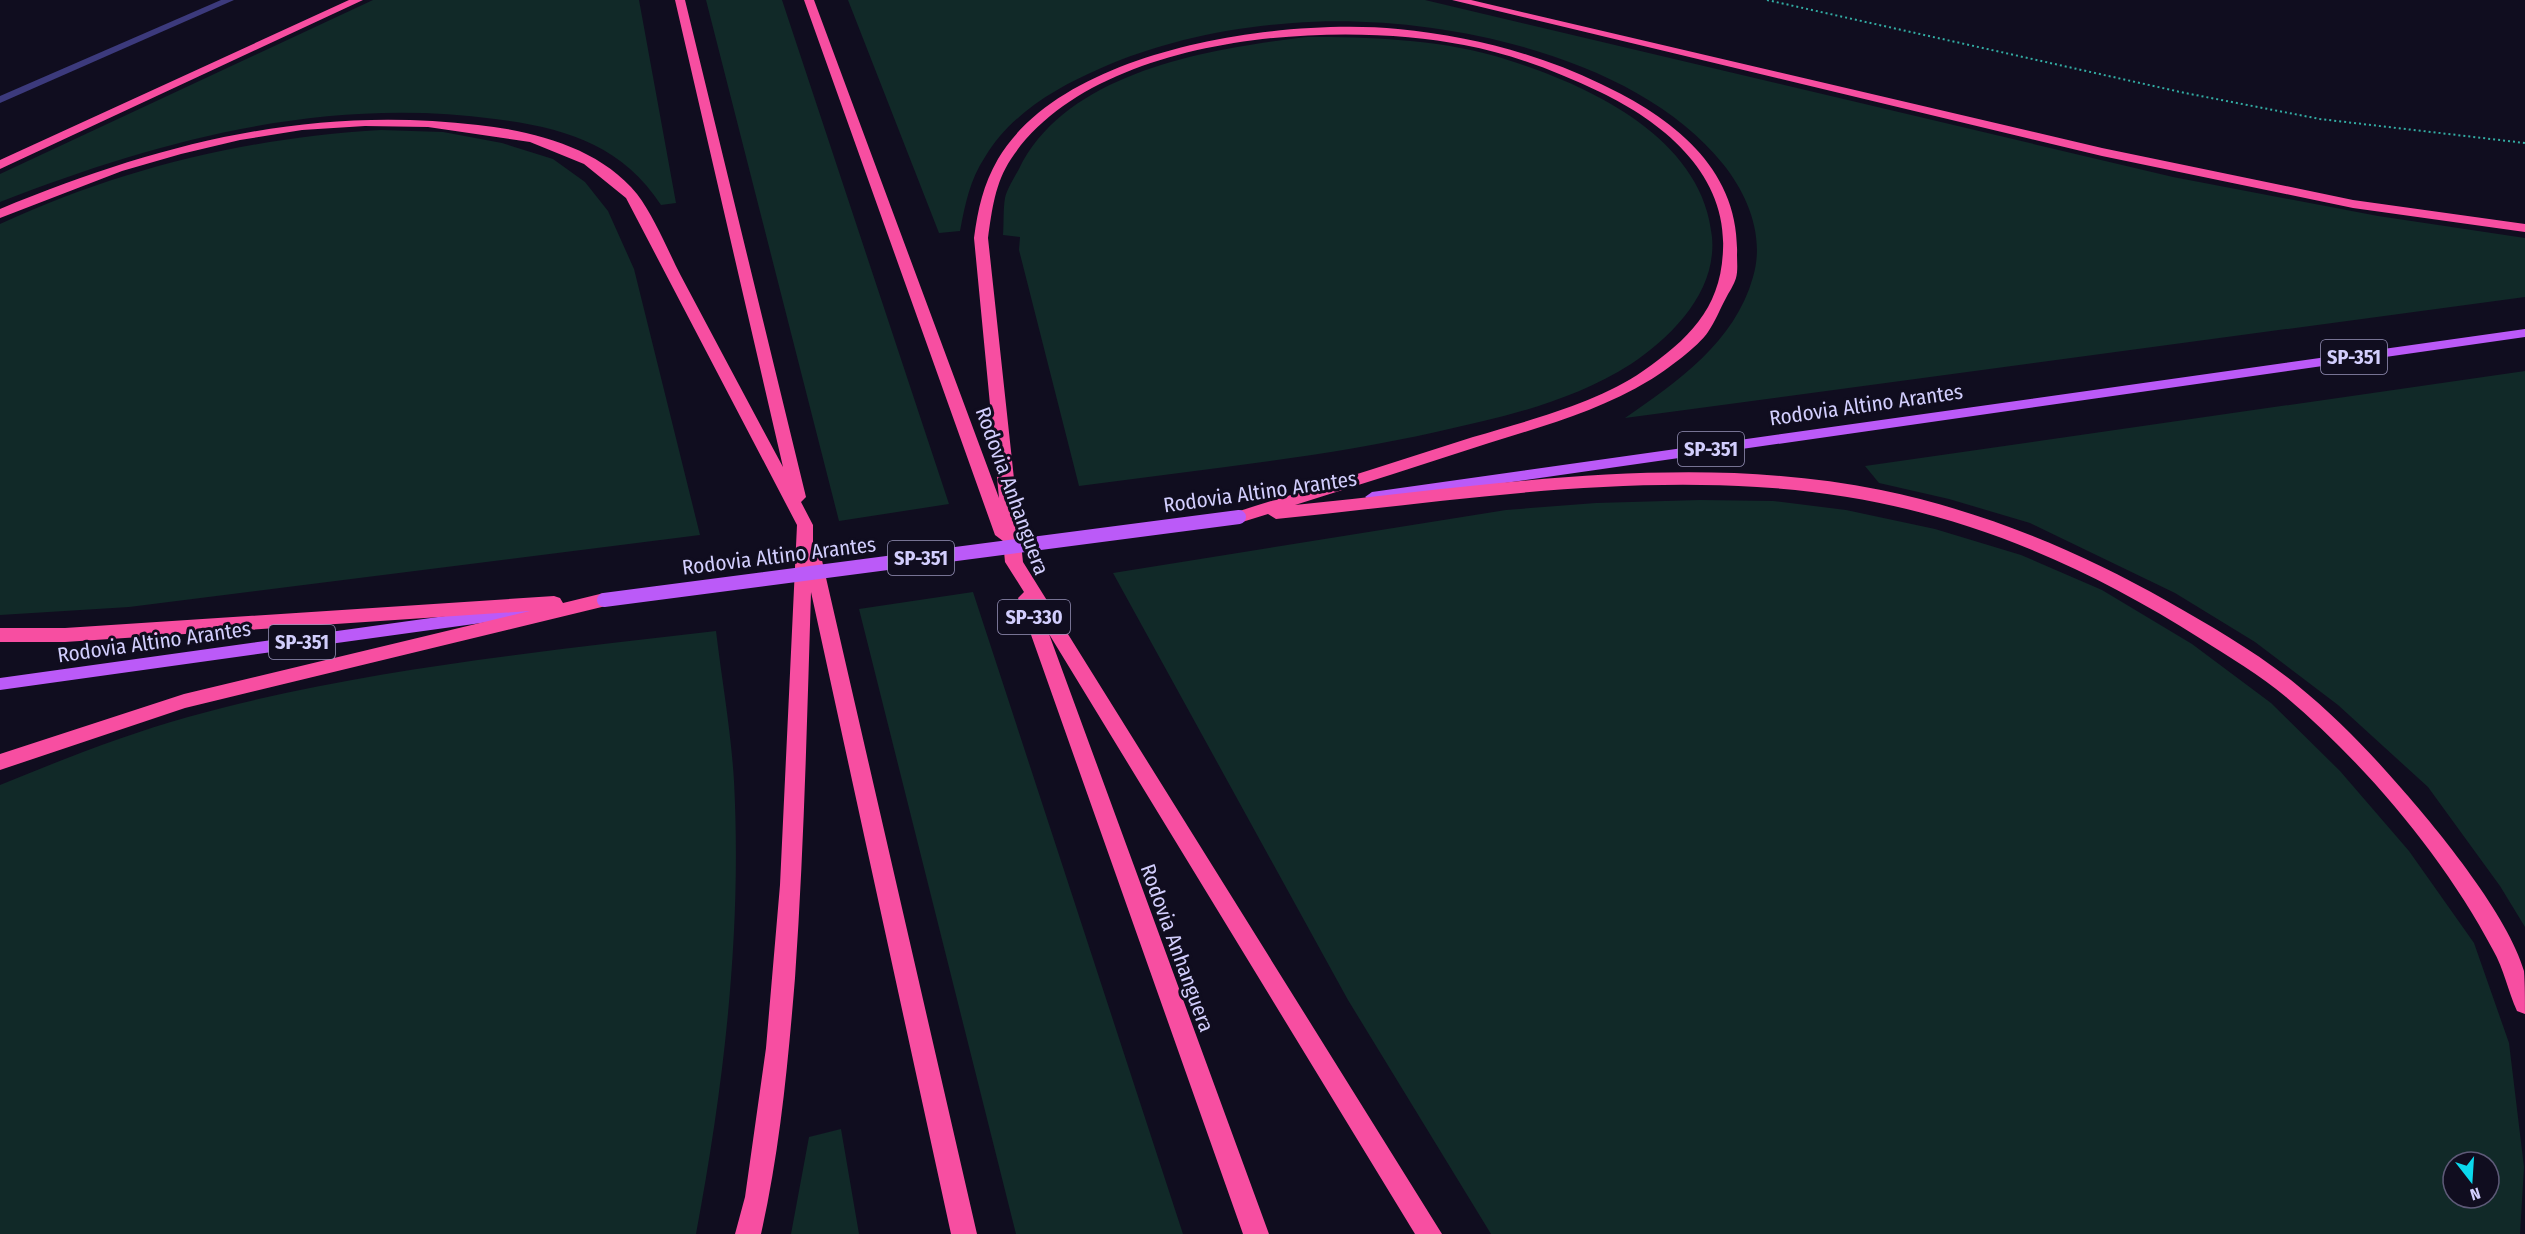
<svg xmlns="http://www.w3.org/2000/svg" width="2525" height="1234" font-family="'Fira Sans Condensed',sans-serif">
  <style>
    .green { fill: #112928; fill-rule: evenodd }
    .lines { fill: none; stroke-linecap: round; stroke-linejoin: round }
    .path { stroke: #33aca3; stroke-width: 2; stroke-dasharray: 2 3; stroke-linecap: butt }
    .minor { fill: #3c3a7c; fill-rule: evenodd }
    .major { fill: #bb5af8; fill-rule: evenodd }
    .highway { fill: #f74ea1; fill-rule: evenodd }
    .major-bridge { stroke: #bb5af8; stroke-width: 14 }
    .labels { text-anchor: middle; stroke-width: 6; stroke-linejoin: round; paint-order: stroke }
    .shield { fill: #100d1f; stroke: #9894ba; stroke-width: 1.5 }
    .shield-label { font-size: 20px; font-weight: bold; fill: #d2cefd }
    .street-label { font-size: 21px; fill: #d2cefd; stroke: #100d1f }
  </style>
  <rect width="100%" height="100%" fill="#100d1f"/>
  <!-- green -->
  <path class="green" d="M373,0H639L676,203L661,205C621,144 564,128 495,119C324,96 158,140 0,202V174Z
    M706,0H782L949,504L839,521Z
    M848,0H1425L2173,177L2378,216L2525,238V297L1625,418C1677,382 1735,342 1753,277C1765,237 1748,195 1723,164C1635,53 1429,12 1293,23C1226,28 1160,42 1099,69C1055,88 1010,115 985,157C970,179 965,205 960,231L939,233Z
    M1307,37C1369,37 1434,39 1495,56C1580,81 1703,134 1712,237C1717,291 1673,336 1631,364C1571,402 1504,417 1436,432C1319,458 1198,470 1079,486L1019,250L1020,237L1003,235C1004,223 1003,210 1005,198C1007,189 1014,178 1019,169C1067,71 1209,49 1307,37Z
    M381,130L443,132L502,143L553,159L585,182L608,211L634,269L700,535L129,607L0,615V224C122,168 246,138 381,130Z
    M2525,371V927L2500,886L2428,787L2338,705L2255,642L2175,593L2030,523L1949,499L1879,483L1865,466Z
    M1700,500L1773,501L1846,510L1935,529L2021,555L2102,590L2192,644L2271,703L2340,771L2409,851L2474,943L2509,1043L2524,1167L2520,1234H1491L1348,1000L1113,573L1506,510L1596,503ZM2453,1162H2489V1198H2453Z
    M973,592L1183,1234H1016L859,609Z
    M716,631C722,681 731,731 734,781C742,933 724,1084 696,1234H0V785C61,760 124,735 188,717C360,669 539,652 716,631Z
    M841,1129L859,1234H791L809,1137Z"/>
  <g class="lines">
    <!-- path -->
    <path class="path" d="M1767,0L2185,93L2320,119L2525,143"/>
    <!-- minor -->
    <path class="minor" d="M221,0H234L0,103V96Z"/>
    <!-- major -->
    <path class="major" d="M2525,329V337L1372,502L1365,497L1372,492Z
      M538,603L545,609L538,615L0,690V678Z"/>
    <!-- highway -->
    <path class="highway" d="M349,0H363L0,169V160Z
      M675,0H685L806,497L801,502L813,525V550L821,556L977,1234H951L811,592C807,721 804,849 795,978C788,1063 780,1150 761,1234H735L745,1197L766,1048L780,885L797,525L626,198L584,164L530,142L428,127L365,126L302,130L240,140L181,154L122,171L0,218V209C158,144 306,105 478,125C534,131 600,148 637,194C654,216 668,251 681,276C715,340 749,404 783,467Z
      M804,0H814L999,498L974,238C978,209 983,185 998,159C1063,48 1281,18 1398,29C1469,36 1537,53 1601,84C1673,118 1740,169 1737,255C1737,262 1738,271 1736,278C1734,285 1729,292 1726,298C1720,309 1715,322 1708,332C1699,346 1665,371 1650,380C1601,410 1544,426 1489,443C1424,464 1359,485 1295,505C1487,486 1689,451 1881,490C1982,511 2077,550 2167,601C2211,626 2258,653 2297,685C2335,716 2369,751 2401,788C2439,831 2509,917 2524,971C2525,984 2525,1001 2525,1014L2517,1011C2508,991 2504,969 2493,950C2444,857 2365,764 2286,697C2260,675 2229,657 2201,639C2063,551 1921,496 1757,487C1597,477 1435,503 1276,519L1268,514L1239,523L1233,521L1231,517L1233,513C1313,488 1393,463 1473,437C1527,421 1597,403 1643,371C1689,339 1721,308 1723,250C1727,174 1663,122 1600,92C1556,71 1512,54 1464,45C1332,19 1093,35 1011,159C995,183 992,210 988,238L1023,562L1442,1234H1415L1049,634L1269,1234H1243L1018,598L1024,592L1005,562L1003,541L995,535Z
      M1452,0H1471L2102,148L2353,200L2525,224V232L2353,208L2102,156Z
      M604,593L610,595L613,600L610,605L185,708L0,770V754L184,694L530,611L65,642H0V628H65L554,596L560,598L563,603Z"/>
    <!-- major-bridge -->
    <path class="major-bridge" d="M604,600L1239,517"/>
  </g>
  <g class="labels">
    <!-- shield labels -->
    <g class="shield">
      <rect x="2321" y="340" width="66" height="34" rx="4.5"/>
      <rect x="1678" y="432" width="66" height="34" rx="4.5"/>
      <rect x="888" y="541" width="66" height="34" rx="4.5"/>
      <rect x="998" y="600" width="72" height="34" rx="4.5"/>
      <rect x="269" y="625" width="66" height="34" rx="4.5"/>
    </g>
    <g class="shield-label">
      <text x="2354" y="364">SP-351</text>
      <text x="1711" y="456">SP-351</text>
      <text x="921" y="565">SP-351</text>
      <text x="1034" y="624">SP-330</text>
      <text x="302" y="649">SP-351</text>
    </g>
    <!-- street labels -->
    <g class="street-label">
      <text transform="translate(1866 405) rotate(-8)" y="7">Rodovia Altino Arantes</text>
      <text transform="translate(1012 491) rotate(70)" y="7">Rodovia Anhanguera</text>
      <text transform="translate(1260 492) rotate(-8)" y="7">Rodovia Altino Arantes</text>
      <text transform="translate(779 556) rotate(-7)" y="7">Rodovia Altino Arantes</text>
      <text transform="translate(154 642) rotate(-8)" y="7">Rodovia Altino Arantes</text>
      <text transform="translate(1177 948) rotate(70)" y="7">Rodovia Anhanguera</text>
    </g>
  </g>
  <!-- north arrow -->
  <g transform="translate(2471 1180) rotate(163)"><circle r="28" fill="#100d1f" stroke="#5e5a78" stroke-width="1.5"/>
  <path d="M0-4.5L10 22L0 15L-10 22Z" fill="#0bd8ec"/>
  <text y="-9" font-size="16" font-weight="bold" text-anchor="middle" fill="#d2cefd">N</text>
  </g>
</svg>
